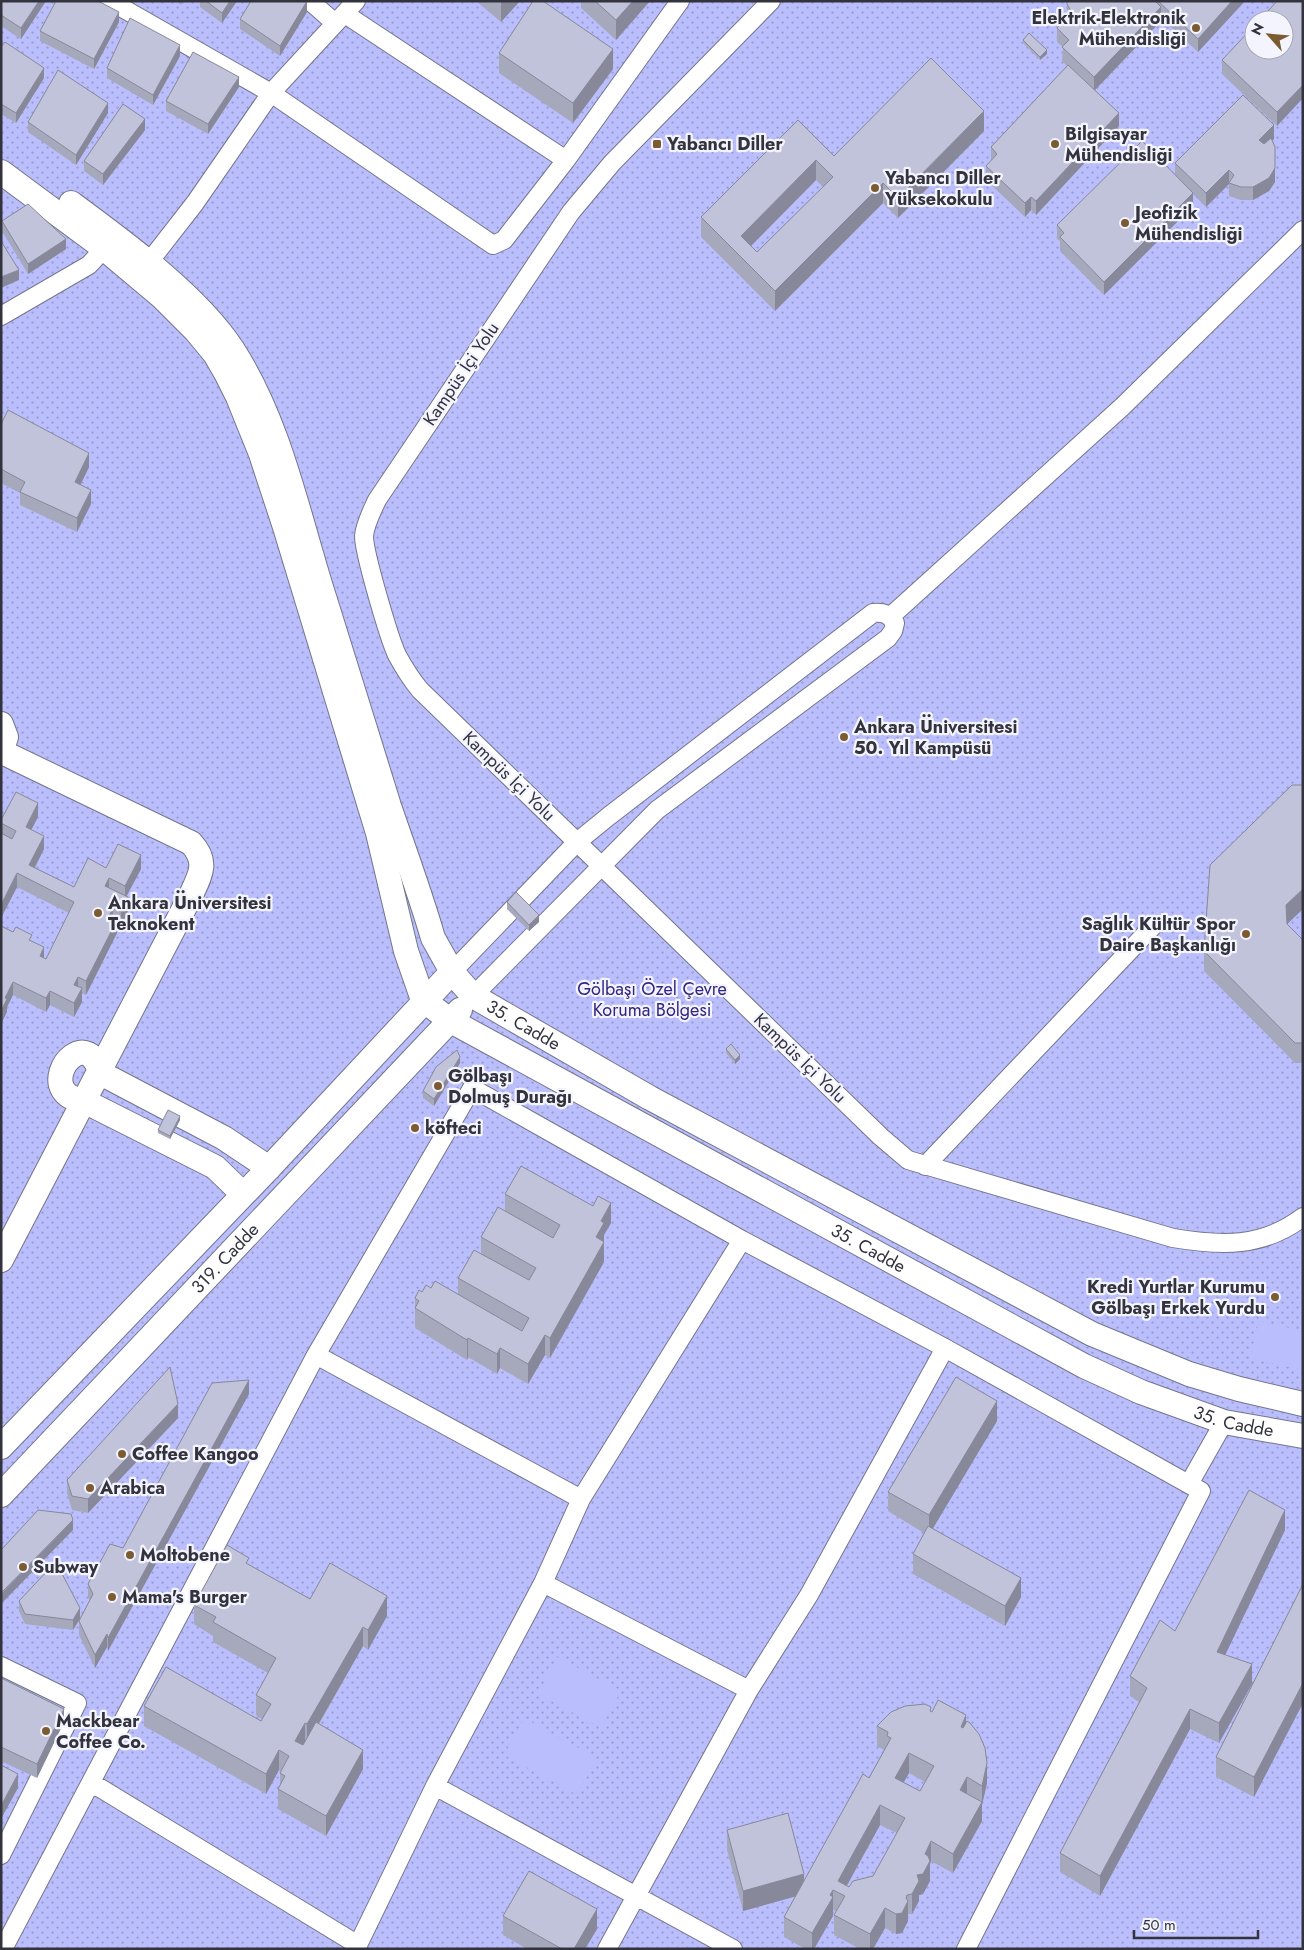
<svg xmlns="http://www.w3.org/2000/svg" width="1304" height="1950" font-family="Jost,sans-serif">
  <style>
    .park { fill: url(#park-dots); fill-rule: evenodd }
    .pitch { fill: #babefc }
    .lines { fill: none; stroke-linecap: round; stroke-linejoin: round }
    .street-casing { stroke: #74768b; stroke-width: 20 }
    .secondary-casing { stroke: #74768b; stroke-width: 26 }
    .street { stroke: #fff; stroke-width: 18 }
    .secondary { stroke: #fff; stroke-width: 24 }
    .wall { fill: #a6a8bb; fill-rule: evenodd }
    .shaded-wall { fill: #878899 }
    .building { fill: #c1c3da; stroke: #878899; fill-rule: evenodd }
    .poi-dot { fill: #7b5b31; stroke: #f3f4fe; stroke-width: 2 }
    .labels { text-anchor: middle; stroke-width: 4.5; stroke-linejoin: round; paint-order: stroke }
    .poi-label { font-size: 18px; font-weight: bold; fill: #32333c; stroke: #f3f4fe; text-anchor: start }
    .street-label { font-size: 18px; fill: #32333c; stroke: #f3f4fe }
    .park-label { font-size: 18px; fill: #322682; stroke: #f3f4fe }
  </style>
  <defs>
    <pattern id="park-dots" width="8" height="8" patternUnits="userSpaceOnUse" patternTransform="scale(1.25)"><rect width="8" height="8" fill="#babefc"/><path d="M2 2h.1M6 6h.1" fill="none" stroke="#989bcd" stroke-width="1.8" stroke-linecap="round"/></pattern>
  </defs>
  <rect width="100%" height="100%" fill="#f3f4fe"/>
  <!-- park -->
  <path class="park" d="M1,1H1303V1949H1ZM1254,20H1284V50H1254Z"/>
  <!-- pitch -->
  <path class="pitch" d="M1259,1321L1303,1331V1370L1250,1358Z
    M557,1657L621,1691L601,1728L538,1694Z
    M524,1718L597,1758L577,1795L504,1755Z"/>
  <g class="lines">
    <!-- street casing -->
    <g class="street-casing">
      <path id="street" d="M110,1L271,93L493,245L504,240L566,160L680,1
        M310,1L335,23
        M771,1L612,163L571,212L377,500C372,511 365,524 364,536C364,553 389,638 397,655C404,668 411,679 420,690L881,1137L908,1160L1173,1238C1221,1246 1262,1248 1303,1217
        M345,14L566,160
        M142,271L195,203L271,93L356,1
        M1,316L89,265L111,241
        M891,616L1122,407L1303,230
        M452,972L577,842L609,816L873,613C884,612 889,614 895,623L893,631L888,638L657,810L473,996
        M925,1166L1153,926
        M316,1355L581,1499
        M1189,1484L1224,1422
        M543,1583L749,1690
        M1,1666L77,1703L1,1855
        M92,1783L358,1945
        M435,1786L733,1949
        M3,1949L316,1355L472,1088L742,1240L945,1348L1201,1491L966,1949
        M356,1949L435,1786L543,1583L581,1499L742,1240
        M607,1949L749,1690L809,1595L945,1348"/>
    </g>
    <!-- secondary casing -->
    <g class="secondary-casing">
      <g id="secondary">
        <path id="s1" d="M1,172L105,249L162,297L196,331L215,354L226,373L238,397L261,454L285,527L378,833L406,951L423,1000L451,1021L1084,1366L1141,1392L1224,1422L1303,1436"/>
        <path id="s2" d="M71,203C124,242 198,296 233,350C281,425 298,516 325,600C346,668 367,737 389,806C404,850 420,893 433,938L452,972L473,996L650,1098L1092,1334L1189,1374L1239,1389L1303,1404"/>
        <path d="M1,724L6,737L1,752"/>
        <path d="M243,1194L215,1167L84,1101C40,1095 67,1044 88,1054C97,1058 97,1069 108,1077L224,1138L269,1168"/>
        <path d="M1,1260L190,897C200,876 209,862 191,843L2,752"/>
        <path d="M1,1447L269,1168L452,972"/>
        <path id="s3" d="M1,1495L460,1010"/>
      </g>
    </g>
    <!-- street -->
    <use href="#street" class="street"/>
    <!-- secondary -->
    <use href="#secondary" class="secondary"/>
  </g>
  <!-- wall -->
  <path class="wall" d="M1,1H46L21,39L1,26Z
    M176,1H183L181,5Z
    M200,1H237L222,23L200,7Z
    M476,1H520L501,22Z
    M581,1H650L616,40L581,8Z
    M1067,1H1245L1198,52L1161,18V21L1095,90L1119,126L1036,215L1031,210L1025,217L986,180V166L991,161V147L1067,66L1062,61L1063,47L1057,42V28L1067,18Z
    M1303,1V98L1277,126L1222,74V60Z
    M307,12L280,56L240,29V19Z
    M119,22L94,69L40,41V31Z
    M1023,40L1047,54L1040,60L1023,43Z
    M1,47L44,78L16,123L1,114Z
    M499,53L613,69L573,123L499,73Z
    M180,56L153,105L107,78V68Z
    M239,87L208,134L166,111V101Z
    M108,113L76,165L28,132V122Z
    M798,120L834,156L984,131L898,218L883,203L775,311L701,237V217ZM816,180L823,187L757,252L751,246Z
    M145,130L103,185L84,171V161Z
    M1274,139L1272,140L1275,182L1269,191L1253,200H1241L1229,196V184L1206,207L1193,194V206L1104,295L1060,251V241L1057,239V225L1175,175V163Z
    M2,221L66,249L28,274L2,231Z
    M1,424L89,467L80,485L91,504L77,532L20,505V493L1,483Z
    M1303,785V909L1287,924L1303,940V1063H1295L1204,971V951Z
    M38,817L31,830L44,849L35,868L74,887L106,868L141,869L126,897L128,911L121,926L117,924V933L86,995L82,993V1002L74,1017L50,1005L46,1012L13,995L7,1007V1012L1,926L32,941L44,958L46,959L69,913L17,887L1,918V820Z
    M507,902L539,922L529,931L507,909Z
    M726,1049L740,1059L735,1064L726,1053Z
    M460,1063L434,1106L423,1098V1091Z
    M180,1120L170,1139L158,1133V1130Z
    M505,1194L611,1223L604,1235V1262L550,1358L545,1355L528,1384L500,1368L497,1374L468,1357L467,1360L415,1328V1298L422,1292L431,1288L458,1294V1278L481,1253V1237L505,1211Z
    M249,1394L108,1651L107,1647L95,1668L79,1635V1621L80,1620L73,1630L25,1624L19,1611V1601L80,1618L90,1600L88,1597V1584L123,1548Z
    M178,1418L88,1513L72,1510L67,1493V1480Z
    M997,1421L933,1528L1021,1597L1005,1626L913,1574V1554L924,1533L888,1511V1492Z
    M1285,1530L1225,1655L1252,1684L1219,1743L1190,1729L1100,1896L1060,1872V1853L1139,1702L1130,1696V1676L1175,1631Z
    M249,1565L310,1599L387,1616L368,1650L363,1646L319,1724L363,1769L326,1836L278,1809V1789L280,1786V1773L281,1771L279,1770L266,1794L144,1726V1706L261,1721L262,1719L256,1715V1695L268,1673L213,1642V1636L194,1624V1605Z
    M1303,1584V1703L1254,1797L1216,1777V1757Z
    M1,1678L64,1722L37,1778L1,1761Z
    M931,1712L966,1722L987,1783L982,1805V1821L953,1873L931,1861L930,1864V1881L923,1894L919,1895V1901L912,1914H908V1921L902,1933L896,1934L885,1928L873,1949H860L834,1935V1915L836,1911L833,1910V1916L814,1949H805L784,1937V1917L796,1896L743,1911L727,1850V1830L804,1882L869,1778L884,1750L877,1746V1726ZM909,1773L925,1782L920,1791L904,1782ZM880,1825L897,1833L873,1876L849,1887L847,1886Z
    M503,1916L597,1929L585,1949H527L503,1935Z"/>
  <!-- shaded-wall -->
  <path class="shaded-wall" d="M39,1H46L21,39V28Z
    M230,1H237L222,23V13Z
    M307,1V12L280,56V46Z
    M502,1H520L501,22V2Z
    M633,1H650L616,40V20Z
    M1232,1H1245L1198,52V39Z
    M1161,7V21L1094,91V77Z
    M119,12V22L94,69V59Z
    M180,45V56L153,105V95Z
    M613,49V69L573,123V103Z
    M1047,50V54L1040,60V57Z
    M44,68V78L16,123V113Z
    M239,77V87L208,134V124Z
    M1303,85V98L1277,126V112Z
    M108,103V113L76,165V155Z
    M984,111V131L898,218V198Z
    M1119,113V126L1036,215V201Z
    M145,119V130L103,185V174Z
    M1274,125V139L1259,153V140Z
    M1275,147V182L1269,191L1253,200V187Z
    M816,160V180L741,256V236Z
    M1229,170V184L1206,207V193Z
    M883,183V203L775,311V291Z
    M1193,193V206L1104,295V282Z
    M1031,197V210L1025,217V203Z
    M66,239V249L28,274V264Z
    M19,270V280L1,288V277Z
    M89,453V467L75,496V482Z
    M91,490V504L77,532V518Z
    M38,803V817L26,840V827Z
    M44,836V849L29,878V865Z
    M141,855V869L125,899V886Z
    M17,873V887L1,918V905Z
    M109,878V891L105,886Z
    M1303,889V909L1286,925V905Z
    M128,897V911L121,926V912Z
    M113,908V922L109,916Z
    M539,915V922L529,931V925Z
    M117,920V933L86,995V981Z
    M44,947V961L40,956Z
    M78,977V991L74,985Z
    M13,982V995L7,1007V1012L1,1024V1011L5,998Z
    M82,988V1002L74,1017V1003Z
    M50,991V1005L46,1012V998Z
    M740,1055V1059L735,1064V1060Z
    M460,1057V1063L434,1106V1099Z
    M180,1116V1120L170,1139V1136Z
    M611,1203V1223L604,1235V1262L550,1358V1338L596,1237L601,1221Z
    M545,1335V1355L528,1384V1364Z
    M468,1338V1357L467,1360V1340Z
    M500,1348V1368L497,1374V1354Z
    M249,1380V1394L108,1651V1638Z
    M997,1401V1421L929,1535V1515Z
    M178,1404V1418L88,1513V1499Z
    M1285,1510V1530L1217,1672V1652Z
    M73,1520V1530L2,1603V1593Z
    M1021,1578V1597L1005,1626V1606Z
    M387,1596V1616L368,1650V1630Z
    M80,1608V1618L73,1630V1620Z
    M363,1627V1646L307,1744V1724Z
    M107,1634V1647L95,1668V1655Z
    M1252,1664V1684L1219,1743V1723Z
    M1303,1683V1703L1254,1797V1777Z
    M64,1709V1722L37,1778V1764Z
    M1190,1709V1729L1100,1896V1876Z
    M966,1715V1735L961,1727Z
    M305,1723V1743L295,1760V1741Z
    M279,1750V1770L266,1794V1774Z
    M363,1750V1769L326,1836V1816Z
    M909,1753V1773L895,1797V1778Z
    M987,1763V1783L982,1805V1786Z
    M18,1774V1788L1,1819V1806Z
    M967,1777V1797L960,1790Z
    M982,1802V1821L953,1873V1854Z
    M880,1805V1825L842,1894L838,1881Z
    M931,1841V1861L930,1864V1881L923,1894L919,1895V1901L912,1914V1894L925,1854Z
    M804,1874V1894L743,1911V1891Z
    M833,1890V1916L814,1949H812V1933Z
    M907,1895V1903L908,1901V1921L902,1933L896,1934V1914Z
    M885,1908V1928L873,1949H870V1934Z
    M597,1909V1929L585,1949H574Z"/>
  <!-- building -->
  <path class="building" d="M1,1H39L21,28L1,15Z
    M56,1H98L119,12L94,59L40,31Z
    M206,1H230L222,13Z
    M251,1H307L280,46L240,19Z
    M533,1H543L613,49L573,103L499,53Z
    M595,1H633L616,20Z
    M1067,1H1155L1161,7L1094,77L1062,47L1069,40L1057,28L1072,13L1067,4Z
    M1158,1H1232L1198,39Z
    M1277,1H1303V85L1277,112L1222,60L1254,26V50H1284V20H1260Z
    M130,18L180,45L153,95L107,68Z
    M1029,33L1047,50L1040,57L1023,40Z
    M5,42L44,68L16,113L1,104V47Z
    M193,52L239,77L208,124L166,101Z
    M931,58L984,111L898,198L883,183L775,291L701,217L798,120L834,156ZM816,160L833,177L757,252L741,236Z
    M1068,65L1119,113L1036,201L1031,197L1025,203L986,166L997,154L991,147Z
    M58,70L108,103L76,155L28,122Z
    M1243,95L1274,125L1259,140L1264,144L1271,138L1275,147V168L1269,178L1253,187H1241L1229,183L1234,175L1229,170L1206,193L1175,163Z
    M123,104L145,119L103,174L84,161Z
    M1142,141L1193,193L1104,282L1060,237L1064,233L1057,225Z
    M28,204L66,239L28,264L2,221Z
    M1,241L19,270L1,277Z
    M8,410L89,453L75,482L91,490L77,518L20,492L25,482L1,469V424Z
    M1292,785H1303V889L1286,905L1287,924L1303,940V1043H1295L1204,951L1210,865Z
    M16,792L38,803L26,827L44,836L29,865L74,887L88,858L106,868L118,844L141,855L125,886L109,878L105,886L128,897L121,912L113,908L109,916L117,920L86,981L78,977L74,985L82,988L74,1003L50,991L46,998L13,982L5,998L7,999L1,1011V926L13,932L16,927L32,935L29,940L44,947L40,956L46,959L74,902L17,873L1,905V833L12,839L16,831L1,823V820Z
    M516,892L539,915L529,925L507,902Z
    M731,1044L740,1055L735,1060L726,1049Z
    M457,1050L460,1057L434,1099L423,1091L436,1067Z
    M168,1110L180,1116L170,1136L158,1130Z
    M521,1166L593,1206L598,1196L611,1203L601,1221L604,1223L596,1237L604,1242L550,1338L545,1335L528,1364L500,1348L497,1354L468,1338L467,1340L415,1308L419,1301L415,1298L419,1290L422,1292L426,1285L431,1288L435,1281L522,1331L529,1318L458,1278L474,1250L529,1280L536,1268L481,1237L498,1207L553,1238L560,1225L505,1194Z
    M170,1367L178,1404L88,1499L72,1496L67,1480Z
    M956,1377L997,1401L929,1515L888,1492Z
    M249,1380L108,1638L107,1634L95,1655L79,1621L93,1594L88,1584L110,1544L123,1548L212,1383Z
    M1249,1490L1285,1510L1217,1652L1252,1664L1219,1723L1190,1709L1100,1876L1060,1853L1147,1688L1130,1676L1160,1620L1175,1631Z
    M38,1510L71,1514L73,1520L1,1593V1550Z
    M928,1526L1021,1578L1005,1606L913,1554Z
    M227,1545L249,1558L246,1563L310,1599L330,1563L387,1596L368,1630L363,1627L307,1724L305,1723L295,1741L303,1745L316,1722L363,1750L326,1816L278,1789L285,1776L280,1773L289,1756L279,1750L266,1774L144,1706L166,1667L261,1721L271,1704L256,1695L276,1658L213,1622L216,1617L194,1605Z
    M49,1569L60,1570L80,1608L73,1620L25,1614L19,1601Z
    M1303,1584V1683L1254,1777L1216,1757Z
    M1,1678L64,1709L37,1764L1,1747Z
    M938,1700L966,1715L961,1727L963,1728L967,1721L970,1723L979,1734L985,1748L987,1763L982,1786L967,1777L960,1790L982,1802L953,1854L931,1841L925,1854L928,1856L930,1861L923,1874L917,1875L919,1881L912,1894L907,1895L906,1898L908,1901L902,1913L896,1914L885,1908L870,1934L834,1915L845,1896L833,1890L830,1895L833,1897L812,1933L784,1917L863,1774L869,1778L891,1738L887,1736L888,1732L877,1726L891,1712L905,1706L925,1704L931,1707L930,1711L932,1712ZM909,1753L934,1766L920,1791L895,1778ZM880,1805L905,1818L873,1876L853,1881L849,1887L838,1881Z
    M1,1765L18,1774L1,1806Z
    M788,1813L804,1874L743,1891L727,1830Z
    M529,1871L597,1909L574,1949H562L503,1916Z"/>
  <!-- markers -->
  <g class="poi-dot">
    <circle cx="1196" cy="28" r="5"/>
    <rect x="652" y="139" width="10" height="10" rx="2.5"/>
    <circle cx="1055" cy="144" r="5"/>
    <circle cx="875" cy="188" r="5"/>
    <circle cx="1125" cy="223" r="5"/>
    <circle cx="844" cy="737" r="5"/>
    <circle cx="98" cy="913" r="5"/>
    <circle cx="1246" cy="934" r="5"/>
    <circle cx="438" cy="1086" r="5"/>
    <circle cx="415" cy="1128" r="5"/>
    <circle cx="1275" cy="1297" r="5"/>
    <circle cx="122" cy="1454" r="5"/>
    <circle cx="90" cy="1488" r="5"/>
    <circle cx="130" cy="1555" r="5"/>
    <circle cx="23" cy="1567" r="5"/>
    <circle cx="112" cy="1597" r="5"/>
    <circle cx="46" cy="1731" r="5"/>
  </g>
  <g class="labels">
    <!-- poi labels -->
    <g class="poi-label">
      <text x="1186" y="24" text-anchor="end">Elektrik-Elektronik<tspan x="1186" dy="21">Mühendisliği</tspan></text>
      <text x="1065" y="140">Bilgisayar<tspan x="1065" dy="21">Mühendisliği</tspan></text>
      <text x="667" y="150">Yabancı Diller</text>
      <text x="885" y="184">Yabancı Diller<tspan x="885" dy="21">Yüksekokulu</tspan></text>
      <text x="1135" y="219">Jeofizik<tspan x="1135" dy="21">Mühendisliği</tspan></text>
      <text x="854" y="733">Ankara Üniversitesi<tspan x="854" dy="21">50. Yıl Kampüsü</tspan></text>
      <text x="108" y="909">Ankara Üniversitesi<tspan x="108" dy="21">Teknokent</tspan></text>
      <text x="1236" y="930" text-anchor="end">Sağlık Kültür Spor<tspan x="1236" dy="21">Daire Başkanlığı</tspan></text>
      <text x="448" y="1082">Gölbaşı<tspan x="448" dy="21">Dolmuş Durağı</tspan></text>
      <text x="425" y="1134">köfteci</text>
      <text x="1265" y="1293" text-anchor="end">Kredi Yurtlar Kurumu<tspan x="1265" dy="21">Gölbaşı Erkek Yurdu</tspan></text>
      <text x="132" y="1460">Coffee Kangoo</text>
      <text x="100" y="1494">Arabica</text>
      <text x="140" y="1561">Moltobene</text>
      <text x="33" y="1573">Subway</text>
      <text x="122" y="1603">Mama's Burger</text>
      <text x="56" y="1727">Mackbear<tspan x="56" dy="21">Coffee Co.</tspan></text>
    </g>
    <!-- street labels -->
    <g class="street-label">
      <text transform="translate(461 374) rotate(-56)" y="6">Kampüs İçi Yolu</text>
      <text transform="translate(509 776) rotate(44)" y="6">Kampüs İçi Yolu</text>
      <text dy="6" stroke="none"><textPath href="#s2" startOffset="971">35. Cadde</textPath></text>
      <text transform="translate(800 1058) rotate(44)" y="6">Kampüs İçi Yolu</text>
      <text dy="6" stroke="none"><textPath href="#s1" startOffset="1472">35. Cadde</textPath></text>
      <text dy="6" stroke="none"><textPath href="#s3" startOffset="326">319. Cadde</textPath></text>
      <text dy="6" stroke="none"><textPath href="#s1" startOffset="1878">35. Cadde</textPath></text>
    </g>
    <!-- park labels -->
    <g class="park-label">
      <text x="652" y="995">Gölbaşı Özel Çevre<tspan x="652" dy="21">Koruma Bölgesi</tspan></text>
    </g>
  </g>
  <!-- border -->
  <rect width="1304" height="1950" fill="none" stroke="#32333c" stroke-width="5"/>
  <!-- north arrow -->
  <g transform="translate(1269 35) rotate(297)"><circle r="24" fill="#f3f4fe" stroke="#a6a7b0"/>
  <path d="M0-4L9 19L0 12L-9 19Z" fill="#7b5b31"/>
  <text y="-8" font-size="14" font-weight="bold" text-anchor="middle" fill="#32333c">N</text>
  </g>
  <!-- scale -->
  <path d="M1134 1930v8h124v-8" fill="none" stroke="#32333c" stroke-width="2.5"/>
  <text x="1142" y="1930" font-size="15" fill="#32333c" stroke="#f3f4fe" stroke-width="4" paint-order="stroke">50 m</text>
</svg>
